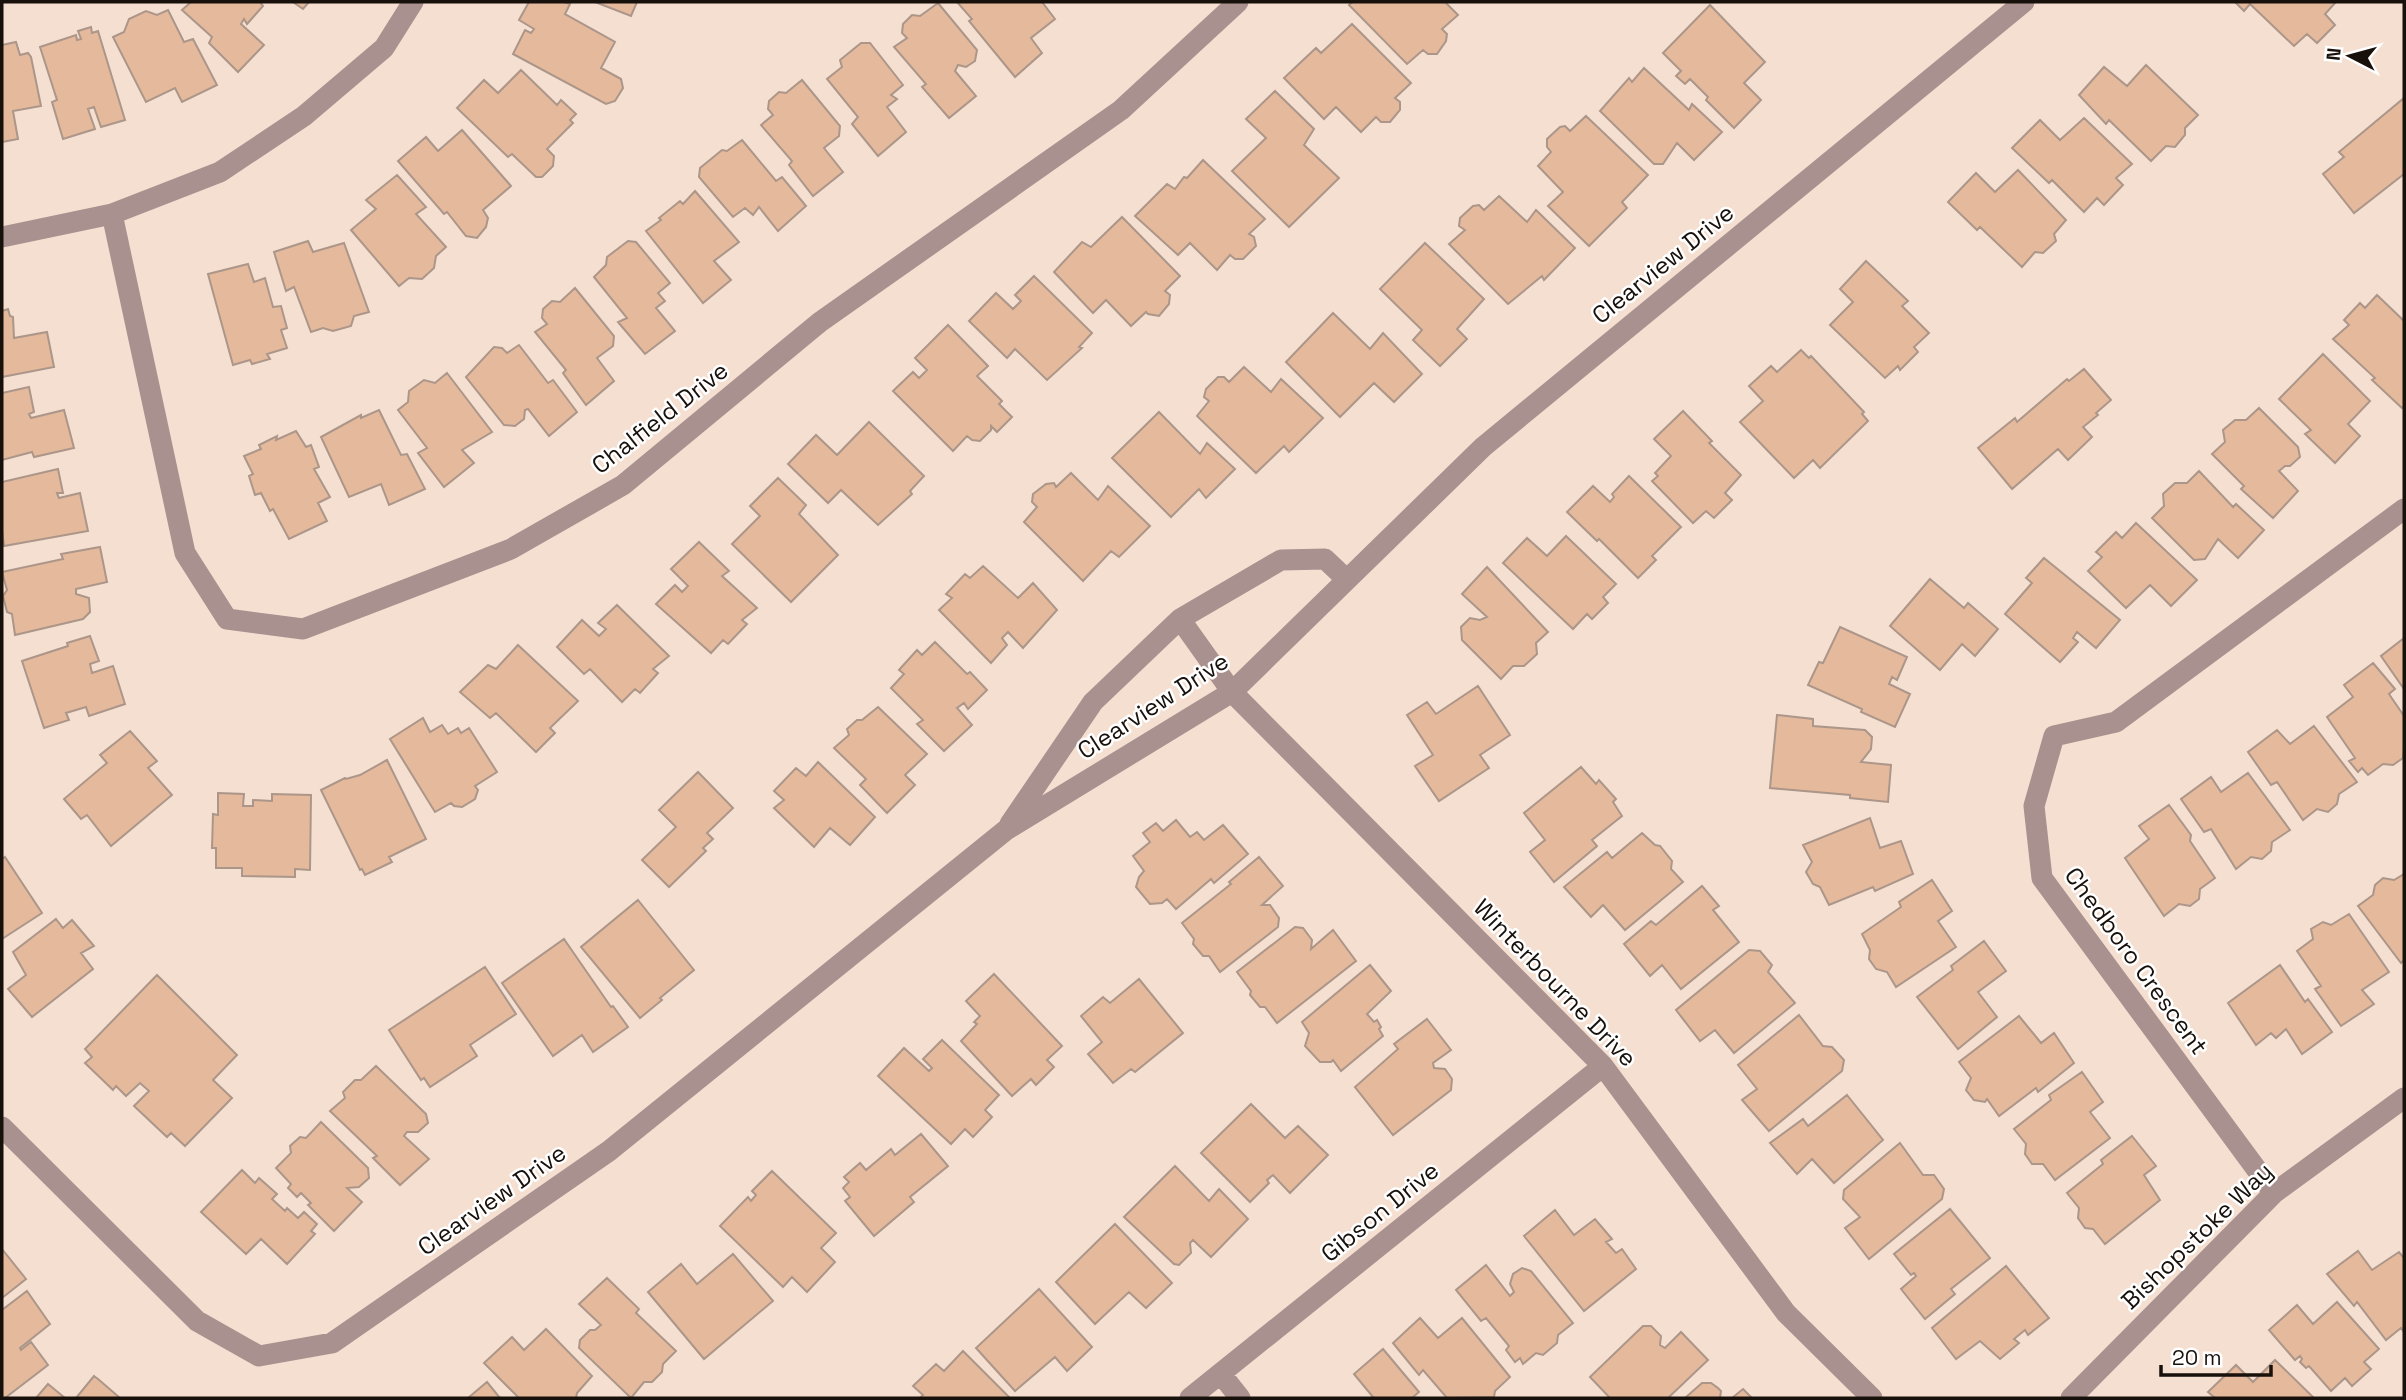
<svg xmlns="http://www.w3.org/2000/svg" width="2406" height="1400" font-family="'Space Grotesk',sans-serif">
  <style>
    .building { fill: #e5b99c; stroke: #ab9689; stroke-width: 2 }
    .lines { fill: none; stroke-linecap: round; stroke-linejoin: round }
    .street { stroke: #a9918f; stroke-width: 21 }
    .labels { text-anchor: middle; stroke-width: 5; stroke-linejoin: round; paint-order: stroke }
    .street-label { font-size: 24px; fill: #17100b; stroke: #fff }
  </style>
  <rect width="100%" height="100%" fill="#f5dfd1"/>
  <!-- building -->
  <path class="building" d="M191,2H260L263,6L247,24L244,19L241,24L264,45L238,72L209,43L212,37L182,10Z
    M293,2H309L303,9Z
    M529,2H564L570,4L565,14L615,42L601,68L621,79L623,88L615,101L606,104L513,54L525,30L531,33L534,29L519,20Z
    M595,2H637L631,16Z
    M957,2H1042L1055,19L1031,38L1042,53L1015,77L969,21L972,19Z
    M1352,2H1445L1458,15L1442,29L1447,34L1446,41L1437,54H1428L1423,50L1407,64L1349,5Z
    M2235,2H2336L2325,14L2335,25L2317,43L2307,34L2294,46L2250,4L2244,11Z
    M938,3L977,50L975,61L966,67L958,65L955,71L976,96L949,118L922,87L926,84L894,47L907,38L902,33L903,24L912,15L920,16Z
    M1710,5L1765,62L1744,83L1761,100L1734,128L1706,100L1708,97L1690,79L1685,84L1676,76L1681,71L1663,53Z
    M168,10L184,42L193,39L217,85L182,102L175,88L146,102L113,37L124,32L129,19L146,11L157,15Z
    M1352,24L1411,83L1395,98L1400,102V110L1390,122H1381L1376,117L1361,132L1336,107L1324,119L1284,78L1316,48L1321,53Z
    M91,27L92,33L98,31L125,120L101,127L94,107L88,109L95,129L63,139L52,102L57,100L40,47L76,35L77,40L81,39L78,31Z
    M16,42L20,55L28,53L31,57L41,106L13,111L18,139L2,142V45Z
    M861,43H870L903,85L891,95L897,99L887,107L906,132L878,156L852,124L858,117L827,79L842,67L840,60Z
    M2146,65L2198,115L2185,128V135L2175,147L2166,146L2151,161L2109,120L2106,124L2079,95L2104,67L2127,86Z
    M1644,68L1689,110L1692,104L1722,132L1694,160L1677,143L1663,164H1654L1600,111L1629,78L1632,82Z
    M521,70L557,105L561,100L576,114L570,120L573,123L547,149L554,156L553,166L542,177H536L512,154L508,157L457,108L484,80L498,93Z
    M802,80L840,126L839,136L824,148L843,172L813,196L789,165L792,161L761,125L773,115L768,109L769,101L779,92L786,93Z
    M1275,91L1314,129L1304,145L1339,178L1289,227L1232,171L1266,138L1246,119Z
    M2404,98V174L2354,213L2323,174L2344,157L2339,152Z
    M1586,116L1648,175L1622,202L1627,208L1589,246L1548,206L1563,192L1538,166L1551,152L1547,147V139L1560,127L1565,126L1570,131Z
    M2084,118L2132,164L2116,178L2123,185L2104,205L2097,198L2084,212L2052,180L2049,183L2012,148L2040,120L2060,140Z
    M462,130L511,186L483,210L488,218L486,227L477,238L466,236L447,212L444,214L398,161L426,137L438,151Z
    M742,140L776,181L782,177L806,206L778,231L759,207L753,215L745,208L733,217L699,177L700,168L722,150L727,151Z
    M1203,160L1265,219L1249,234L1254,237L1256,246L1243,259H1235L1230,255L1217,270L1190,243L1178,255L1135,216L1167,184L1175,189L1184,177L1187,178Z
    M2018,170L2066,220L2054,234L2056,241L2043,253L2035,252L2022,267L1980,227L1977,230L1948,202L1976,173L1995,192Z
    M397,175L426,207L416,214L446,247L436,256L434,268L422,279L409,278L399,286L351,230L376,209L366,200Z
    M695,191L739,242L714,261L731,280L703,303L646,231L661,220L659,218L680,201L683,204Z
    M1499,196L1527,222L1536,210L1575,248L1544,280L1542,276L1508,304L1449,244L1465,230L1459,226L1460,218L1473,206L1479,205L1484,210Z
    M1122,217L1180,276L1165,291L1170,295L1169,304L1159,316L1148,314L1146,312L1131,326L1106,300L1093,313L1054,272L1082,242L1091,247Z
    M308,241L313,252L344,243L369,312L354,316L351,326L333,331L323,328L311,332L294,287L286,291L274,252Z
    M628,241L636,242L670,283L658,293L665,301L656,308L675,331L645,354L618,322L627,318L594,277L606,265L607,257Z
    M1425,243L1484,299L1457,329L1467,339L1440,366L1413,340L1422,330L1380,289Z
    M1866,261L1908,301L1902,306L1929,333L1914,347L1918,352L1900,370L1898,366L1885,378L1830,325L1853,302L1840,289Z
    M248,264L254,282L265,278L273,307L281,306L287,328L281,330L287,348L267,354L270,359L252,364L250,360L233,365L208,274Z
    M1034,276L1092,333L1079,347L1082,348L1047,380L1015,349L1007,358L969,321L996,293L1013,309L1021,301L1015,295Z
    M575,288L614,336L613,346L597,358L614,381L586,405L563,373L566,370L535,332L547,324L542,318L543,309L552,301L560,302Z
    M2377,295L2404,321V406L2402,408L2372,380L2375,378L2333,339L2349,325L2344,320L2360,303L2365,308Z
    M8,309L10,316L13,317L14,338L47,332L54,367L2,377V311Z
    M1333,313L1370,349L1383,333L1422,374L1394,402L1374,383L1340,417L1286,362Z
    M948,325L988,366L977,376L1002,401L999,404L1012,417L997,432L991,426V430L980,441L972,440L967,436L953,451L893,391L913,372L919,378L927,370L915,358Z
    M519,345L548,383L553,380L577,412L549,436L528,409L525,410L524,419L515,426L504,425L466,377L494,347L502,348L507,353Z
    M1801,350L1809,358L1811,356L1864,412L1862,414L1868,421L1820,468L1813,460L1794,478L1740,422L1763,401L1749,386L1771,366L1777,372Z
    M2323,354L2370,401L2348,424L2360,436L2335,463L2305,434L2311,430L2279,399Z
    M1244,367L1271,392L1281,379L1323,418L1289,452L1284,446L1256,473L1197,416L1209,401L1204,397L1206,389L1218,377H1224L1229,382Z
    M2084,369L2111,400L2096,413L2098,415L2083,427L2092,437L2068,460L2058,449L2012,489L1978,448L2015,418L2017,422L2067,379L2069,381Z
    M447,373L492,432L462,450L474,463L444,487L418,453L427,448L398,410L408,402L409,391L424,380L435,383Z
    M29,387L34,412L29,414L31,418L64,410L74,448L34,457L32,452L2,460V393Z
    M2259,408L2298,447L2300,457L2290,466H2285L2279,471L2298,491L2273,518L2241,489L2244,486L2212,454L2225,442L2223,430L2235,420H2246Z
    M379,410L401,455L407,454L425,489L389,505L381,484L349,497L321,437L361,415V418Z
    M1683,411L1712,441L1709,443L1741,475L1725,493L1732,500L1714,518L1706,511L1693,523L1652,481L1658,476L1655,473L1671,456L1654,439Z
    M1159,412L1200,454L1207,443L1235,469L1206,498L1199,489L1171,517L1112,458Z
    M869,422L924,476L910,491L912,494L878,525L841,490L828,503L788,464L816,435L837,455Z
    M296,431L306,447L311,445L319,467L314,469L330,497L318,503L327,521L289,539L273,509L270,511L261,493L255,495L249,476L253,474L244,456L261,449L259,445L277,436L276,440Z
    M58,469L63,493H57L59,498L80,493L88,531L4,546L2,530V482Z
    M2199,471L2233,507L2236,504L2264,530L2238,558L2218,539L2205,559L2194,560L2152,518L2164,506L2163,494L2175,483H2187Z
    M1071,473L1098,500L1108,486L1150,526L1119,557L1111,551L1083,581L1024,522L1037,507L1032,502L1033,494L1046,484L1054,483L1056,487Z
    M1629,476L1681,527L1652,556L1656,560L1638,578L1599,539L1597,541L1567,512L1593,486L1610,502L1614,497L1612,494Z
    M778,478L806,505L799,514L838,555L791,602L732,544L760,516L750,506Z
    M2136,523L2197,580L2171,606L2150,585L2126,608L2088,571L2102,557L2096,552L2116,532L2122,538Z
    M1566,536L1616,584L1603,597L1608,603L1592,619L1587,614L1573,629L1503,563L1527,538L1547,556Z
    M699,542L729,571L722,576L757,608L742,620L747,624L728,644L723,640L711,653L656,604L675,585L682,592L688,586L671,569Z
    M100,547L107,582L76,589V594L89,598L90,612L83,619L15,635L12,614L7,612L3,596L7,590L2,572L63,559L61,554Z
    M2044,558L2120,620L2096,648L2077,632L2073,638L2078,642L2060,662L2005,614L2032,583L2026,578Z
    M983,566L1018,598L1033,583L1057,610L1023,648L1008,632L1002,638L1007,645L991,663L939,610L952,598L946,594L965,574L970,578Z
    M1487,567L1548,632L1536,643L1537,654L1524,666H1513L1501,679L1462,640L1461,627L1470,618L1480,620L1487,617L1462,594Z
    M1930,579L1964,608L1968,603L1998,629L1975,656L1962,644L1940,670L1890,626Z
    M617,605L669,656L653,669L658,673L640,693L635,689L622,702L590,669L584,674L557,647L582,620L599,636L606,629L598,623Z
    M1840,627L1907,657L1897,680L1892,677L1889,684L1910,694L1895,727L1861,712L1862,709L1808,685L1819,662L1823,663Z
    M90,636L99,661L90,664L92,673L113,666L125,704L89,716L86,707L66,713L69,720L44,728L22,661L68,646L67,643Z
    M2404,638V689L2381,656Z
    M935,642L967,674L970,672L987,690L968,709L964,703L957,708L972,725L944,751L917,724L923,720L891,688L904,674L899,670L917,650L922,655Z
    M518,645L578,701L550,728L555,733L536,752L496,713L490,718L460,692L488,665L496,669Z
    M2373,663L2395,689L2389,694L2404,716V748L2403,758L2393,765L2383,764L2368,775L2362,768L2358,772L2349,761L2355,758L2327,717L2353,697L2344,685Z
    M1478,686L1510,735L1480,755L1489,768L1439,801L1415,766L1433,755L1407,715L1427,702L1436,714Z
    M878,707L927,754L905,775L915,785L887,813L860,785L866,779L834,748L849,735L847,729L857,720H862Z
    M1777,715L1813,719V726L1865,730L1872,737L1871,749L1861,762L1891,765L1888,802L1850,798V795L1770,788Z
    M423,718L430,732L442,725L448,734L458,728L461,733L469,728L497,772L475,786L478,790L475,799L462,807L454,806L451,803L435,812L390,739Z
    M2314,726L2357,782L2339,794L2337,804L2328,812L2317,809L2303,820L2277,782L2271,785L2248,752L2277,730L2290,744Z
    M130,731L157,761L148,768L172,795L111,846L87,815L81,819L64,799L107,763L100,755Z
    M387,760L426,839L389,857L392,862L365,875L362,869L360,870L321,790L345,778L346,779L360,775Z
    M818,762L875,817L850,845L830,828L814,847L774,808L784,800L774,791L796,768L806,776Z
    M1581,767L1596,784L1599,780L1616,799L1613,802L1622,816L1592,840L1597,846L1554,882L1530,852L1545,840L1524,813Z
    M698,772L733,808L707,833L713,839L703,848L706,851L669,887L642,860L676,827L659,810Z
    M2248,773L2290,830L2272,842L2271,851L2262,859L2251,857L2236,869L2211,829L2204,832L2181,799L2211,777L2221,792Z
    M218,793L244,794L243,806H253V800L272,801V794L311,795L310,870L295,869V877L242,876V868H216V848H212L213,814L218,815Z
    M2169,805L2191,835L2190,841L2215,878L2200,889L2199,899L2190,906L2179,904L2164,916L2125,858L2149,839L2139,826Z
    M1870,818L1880,848L1901,841L1913,874L1875,891L1873,887L1829,905L1820,887L1813,884L1806,872L1812,862L1803,845Z
    M1176,820L1190,837L1197,832L1204,840L1223,825L1248,854L1214,883L1211,879L1176,909L1167,899L1162,903L1150,904L1136,887L1139,877L1144,871L1133,856L1150,842L1143,833L1156,823L1163,831Z
    M1642,833L1655,845L1660,846L1672,861L1671,869L1683,882L1625,930L1603,905L1591,917L1564,887L1607,852L1612,858Z
    M5,857L42,913L2,939V859Z
    M1259,857L1283,886L1262,905H1270L1279,918L1278,927L1220,972L1209,956H1203L1193,944L1194,939L1182,923L1231,884L1229,882Z
    M2404,874V960L2401,963L2358,906L2373,895L2375,885L2383,878L2394,880Z
    M1932,880L1952,911L1938,921L1956,947L1896,987L1887,972L1876,969L1869,959L1870,950L1862,934L1901,907L1899,902Z
    M1702,886L1719,906L1713,910L1739,942L1681,989L1662,965L1650,976L1624,944L1651,921L1656,925Z
    M638,900L694,970L660,998L662,1000L640,1018L581,947Z
    M2349,914L2389,972L2362,990L2374,1004L2341,1026L2315,989L2321,986L2297,951L2313,939L2311,929L2323,922L2331,925Z
    M56,919L63,928L72,920L94,946L81,953L93,969L32,1017L8,989L26,975L13,952Z
    M1295,927L1303,928L1312,940L1311,949L1333,930L1356,961L1277,1023L1265,1007H1260L1250,995L1251,991L1237,972Z
    M564,939L611,1007L613,1006L628,1027L593,1052L582,1035L553,1056L502,983Z
    M1984,941L2006,971L1978,992L1997,1017L1958,1049L1917,997L1953,970L1951,966Z
    M1749,950L1760,951L1772,965L1768,972L1795,1003L1734,1053L1715,1030L1700,1041L1676,1010Z
    M1370,965L1391,991L1367,1014L1374,1022L1377,1020L1381,1027L1379,1029L1383,1036L1341,1071L1333,1060L1331,1062H1320L1305,1046L1309,1033L1302,1022Z
    M2280,965L2305,1002L2308,999L2332,1032L2302,1054L2286,1029L2276,1038L2271,1033L2256,1045L2228,1003Z
    M485,967L516,1014L470,1045L477,1056L430,1087L424,1078L421,1080L389,1030Z
    M994,974L1062,1046L1047,1060L1054,1067L1036,1085L1031,1079L1012,1096L961,1041L977,1024L974,1022L980,1016L966,1001Z
    M157,975L237,1055L213,1080L232,1098L185,1146L171,1133L167,1137L134,1106L149,1091L140,1083L126,1096L116,1086L113,1090L85,1063L92,1057L85,1049Z
    M1139,979L1183,1033L1135,1072L1131,1069L1113,1083L1088,1054L1102,1042L1081,1016L1103,997L1110,1003Z
    M1799,1015L1823,1046L1832,1047L1844,1060L1842,1071L1769,1131L1742,1100L1757,1089L1738,1065Z
    M2019,1016L2041,1043L2054,1033L2074,1063L2038,1092L2036,1088L1999,1116L1987,1099L1985,1102L1974,1100L1966,1090L1971,1078L1959,1062Z
    M1427,1019L1451,1050L1433,1063L1434,1068L1445,1069L1452,1079L1451,1090L1393,1135L1355,1087L1398,1049L1394,1044Z
    M942,1040L999,1095L985,1110L992,1117L973,1137L965,1129L951,1144L878,1076L904,1048L929,1071L932,1068L923,1059Z
    M376,1066L426,1114L428,1123L418,1132H407L404,1136L429,1159L400,1185L373,1158L377,1156L330,1111L345,1098L343,1092L355,1080H361Z
    M2082,1072L2103,1102L2090,1112L2110,1138L2055,1180L2043,1164H2032L2025,1154L2026,1144L2014,1129L2051,1100L2049,1095Z
    M1847,1095L1883,1140L1834,1183L1812,1159L1797,1174L1770,1143L1803,1119L1808,1126Z
    M1251,1104L1285,1138L1298,1126L1328,1155L1290,1193L1273,1175L1267,1180L1269,1183L1250,1202L1201,1153Z
    M321,1122L368,1168L369,1178L359,1187L347,1188L362,1202L334,1231L308,1205L311,1203L301,1193L297,1197L288,1188L291,1184L276,1168L291,1153L290,1146L300,1137L306,1138Z
    M921,1134L948,1166L910,1197L914,1202L874,1236L845,1201L850,1197L843,1188L849,1182L844,1177L860,1163L866,1170L891,1149L895,1155Z
    M2132,1136L2156,1166L2144,1175L2160,1200L2105,1244L2093,1229L2085,1228L2078,1218L2079,1208L2067,1193L2103,1164L2101,1160Z
    M1900,1143L1923,1175H1934L1944,1189L1942,1199L1869,1259L1845,1228L1860,1217L1843,1199L1844,1190Z
    M1175,1166L1209,1201L1219,1189L1248,1219L1211,1257L1193,1240L1190,1243L1191,1253L1179,1265L1174,1264L1124,1217Z
    M242,1170L255,1183L259,1178L277,1194L272,1199L285,1211L287,1208L298,1218L304,1212L317,1224L311,1231L315,1234L287,1264L261,1239L246,1254L201,1212Z
    M772,1171L836,1233L821,1248L835,1262L807,1292L792,1277L783,1287L720,1226L748,1197L751,1201L756,1195L752,1191Z
    M1950,1209L1990,1258L1951,1289L1955,1294L1925,1319L1901,1289L1916,1276L1914,1273L1911,1275L1894,1254Z
    M1555,1210L1574,1235L1595,1219L1612,1239L1606,1242L1616,1253L1622,1249L1636,1269L1584,1311L1524,1236Z
    M1115,1224L1172,1283L1146,1308L1129,1292L1095,1324L1056,1282Z
    M2,1249L26,1279L2,1298Z
    M2358,1251L2372,1270L2399,1252L2404,1258V1332L2401,1328L2386,1340L2357,1302L2354,1306L2327,1274Z
    M733,1254L773,1301L704,1359L648,1292L681,1264L697,1284Z
    M1486,1265L1510,1296L1514,1292L1510,1284L1513,1274L1522,1268L1531,1271L1573,1323L1558,1335L1557,1343L1543,1355L1536,1353L1523,1364L1520,1358L1515,1362L1506,1350L1509,1346L1486,1318L1481,1321L1456,1290Z
    M2006,1266L2049,1318L2028,1335L2025,1330L2014,1339L2019,1343L2000,1359L1980,1341L1956,1359L1932,1328Z
    M607,1278L639,1309L636,1313L676,1351L663,1364L662,1372L652,1382H644L631,1398L579,1348L580,1340L590,1330H595L601,1325L579,1304Z
    M1039,1289L1092,1347L1067,1371L1055,1357L1015,1391L976,1348Z
    M27,1291L50,1324L20,1348L21,1350L31,1342L48,1365L5,1398H2V1310Z
    M2337,1302L2379,1349L2364,1362L2371,1369L2352,1386L2345,1378L2331,1391L2309,1366L2306,1368L2300,1362L2302,1359L2300,1356L2295,1360L2269,1330L2297,1305L2313,1324Z
    M1420,1318L1438,1338L1462,1318L1510,1377L1495,1391L1494,1397L1447,1398L1423,1370L1419,1375L1393,1343Z
    M1643,1326H1651L1661,1336L1660,1345L1665,1348L1681,1332L1708,1360L1668,1398H1610L1590,1377Z
    M546,1329L592,1376L577,1393L576,1398H519L484,1363L512,1337L524,1350Z
    M1383,1349L1419,1392L1412,1398H1371L1373,1397L1354,1374Z
    M963,1351L1010,1398H920L923,1395L913,1386L936,1364L944,1371Z
    M2275,1360L2314,1398H2215L2208,1392L2236,1365L2253,1382Z
    M94,1376L98,1379L120,1398H76Z
    M487,1382L500,1398H468Z
    M1702,1383H1711L1718,1388L1721,1391L1720,1398H1685Z
    M48,1384L65,1398H36Z
    M1743,1389L1752,1398H1732Z"/>
  <g class="lines">
    <!-- street -->
    <path class="street" d="M112,214L185,553L227,619L303,629L511,549L623,485L820,322L1121,110L1238,2
      M2,237L112,214L220,172L304,116L384,48L413,2
      M1180,619L1232,692L1603,1066L1786,1313L1872,1398
      M1010,824L1093,702L1180,619L1281,560L1325,559L1345,578
      M2,1127L197,1321L259,1356L332,1343L609,1151L1006,830L1232,692L1483,447L2024,2
      M2274,1193L2042,878L2034,806L2054,736L2116,722L2404,509
      M1221,1374L1240,1398
      M1190,1398L1603,1066
      M2071,1398L2274,1193L2404,1098"/>
  </g>
  <g class="labels">
    <!-- street labels -->
    <g class="street-label">
      <text transform="translate(1663 264) rotate(-39)" y="8">Clearview Drive</text>
      <text transform="translate(660 418) rotate(-38)" y="8">Chalfield Drive</text>
      <text transform="translate(1153 706) rotate(-33)" y="8">Clearview Drive</text>
      <text transform="translate(2136 961) rotate(54)" y="8">Chedboro Crescent</text>
      <text transform="translate(1555 983) rotate(46)" y="8">Winterbourne Drive</text>
      <text transform="translate(492 1200) rotate(-35)" y="8">Clearview Drive</text>
      <text transform="translate(1380 1212) rotate(-39)" y="8">Gibson Drive</text>
      <text transform="translate(2197 1236) rotate(-44)" y="8">Bishopstoke Way</text>
    </g>
  </g>
  <!-- border -->
  <rect width="2406" height="1400" fill="none" stroke="#17100b" stroke-width="7"/>
  <!-- north arrow -->
  <g transform="translate(2350 56) rotate(276)" stroke="#ffffff" stroke-width="5" paint-order="stroke">
  <path d="M0-5L12 26L0 18L-12 26Z" fill="#17100b"/>
  <text y="-10" font-size="19" font-weight="bold" text-anchor="middle" fill="#17100b">N</text>
  </g>
  <!-- scale -->
  <path d="M2161 1365v10h110v-10" fill="none" stroke="#17100b" stroke-width="3.5"/>
  <text x="2172" y="1365" font-size="21" fill="#17100b" stroke="#ffffff" stroke-width="5" paint-order="stroke">20 m</text>
</svg>
